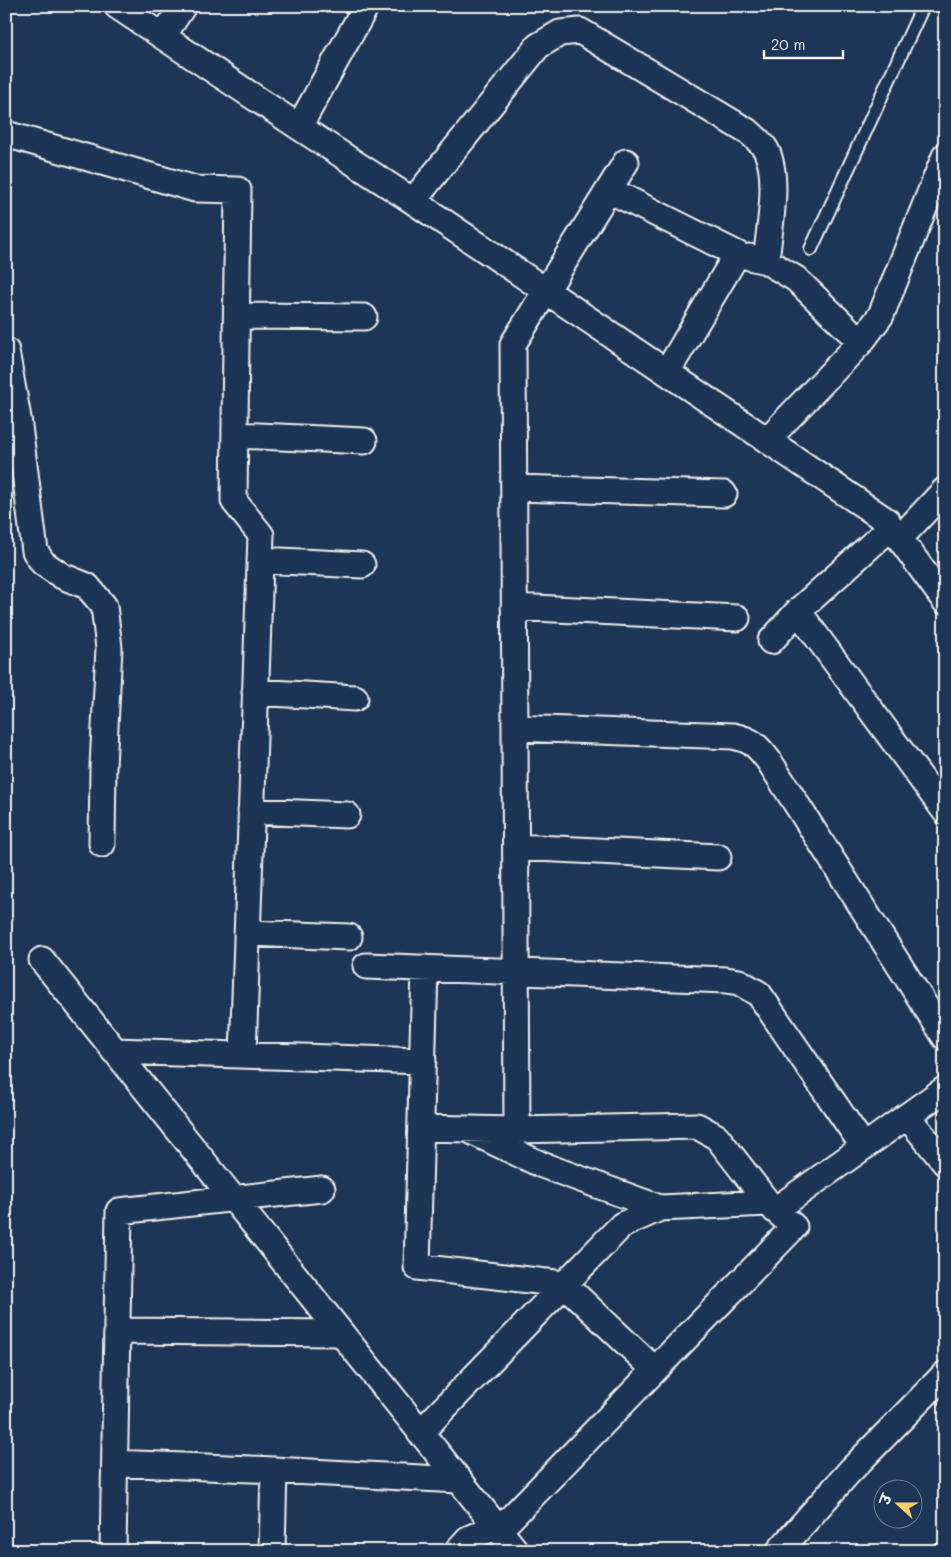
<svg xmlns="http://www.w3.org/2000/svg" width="951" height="1557" font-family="Mali,'Playpen Sans Deva',sans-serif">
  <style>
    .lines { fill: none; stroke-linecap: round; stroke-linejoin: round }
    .lane-casing { stroke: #f4f1e8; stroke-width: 16 }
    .street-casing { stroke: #f4f1e8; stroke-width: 29 }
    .lane { stroke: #1d3557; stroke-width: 12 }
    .street { stroke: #1d3557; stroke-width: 25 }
  </style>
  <rect width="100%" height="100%" fill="#1d3557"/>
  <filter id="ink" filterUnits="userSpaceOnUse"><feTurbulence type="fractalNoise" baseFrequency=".02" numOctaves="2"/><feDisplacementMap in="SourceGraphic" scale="10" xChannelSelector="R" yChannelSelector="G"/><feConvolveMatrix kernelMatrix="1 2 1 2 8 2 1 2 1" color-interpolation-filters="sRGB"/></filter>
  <g filter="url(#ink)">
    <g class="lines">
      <!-- lane casing -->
      <g class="lane-casing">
        <path id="lane" d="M811,249L923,6"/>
      </g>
      <!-- street casing -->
      <g class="street-casing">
        <path id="street" d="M117,6L299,127L413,201L887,521L945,601
          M163,36L183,6
          M299,127L366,6
          M6,134L195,189L238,190L234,501L261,535L243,1055
          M609,190L737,254L667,372
          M413,201L538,46L560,33L580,31L750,133C755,138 763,144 766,150C780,177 769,230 766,261
          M749,257L766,261L796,279L861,342
          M237,316L364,317
          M6,351L18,418L35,551L43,563L62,576L87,586L104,606L109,648L103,766L102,844
          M235,435L364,441
          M767,440L861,342L881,315L945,156
          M514,488L724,494
          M900,538L945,490
          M260,560L362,565
          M514,607L737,618
          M798,611L945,811
          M771,641L798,611L891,527
          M255,692L355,698
          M515,728L733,736C752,740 757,745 769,761L945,1037
          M251,811L347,815
          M516,847L718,857
          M247,933L349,937
          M42,960L516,1551
          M366,966L726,980L739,982L759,994L864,1147
          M425,968L417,1267L564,1284L655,1370
          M114,1051L423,1061
          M907,1116L945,1163
          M421,1128L517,1130L697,1126L717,1137L768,1203
          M517,1130L513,344L626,162
          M473,1132L542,1165L660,1208
          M775,1210L945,1089
          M117,1331L340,1333
          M420,1433L622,1225L660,1208L768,1203L794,1227L508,1521L468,1539L457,1551
          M115,1463L274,1470L458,1480
          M113,1551L119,1211L322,1189
          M272,1551L274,1470
          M779,1551L850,1471L945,1374"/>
      </g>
      <!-- lane -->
      <use href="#lane" class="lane"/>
      <!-- street -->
      <use href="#street" class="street"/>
    </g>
  </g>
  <!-- margin -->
  <rect width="951" height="1557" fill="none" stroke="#1d3557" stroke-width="25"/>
  <rect x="12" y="12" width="926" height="1532" fill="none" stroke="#f4f1e8" stroke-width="2" filter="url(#ink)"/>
  <!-- north arrow -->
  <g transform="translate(898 1504) rotate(291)"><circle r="24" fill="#1d3557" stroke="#738091"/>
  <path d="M0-4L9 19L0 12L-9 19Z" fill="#ffd166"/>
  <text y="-8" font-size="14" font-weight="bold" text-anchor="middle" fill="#f4f1e8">उ</text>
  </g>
  <!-- scale -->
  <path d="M764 50v8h79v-8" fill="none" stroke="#f4f1e8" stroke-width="2.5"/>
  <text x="771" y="50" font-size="15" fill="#f4f1e8" stroke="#1d3557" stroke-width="4" paint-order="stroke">20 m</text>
</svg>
